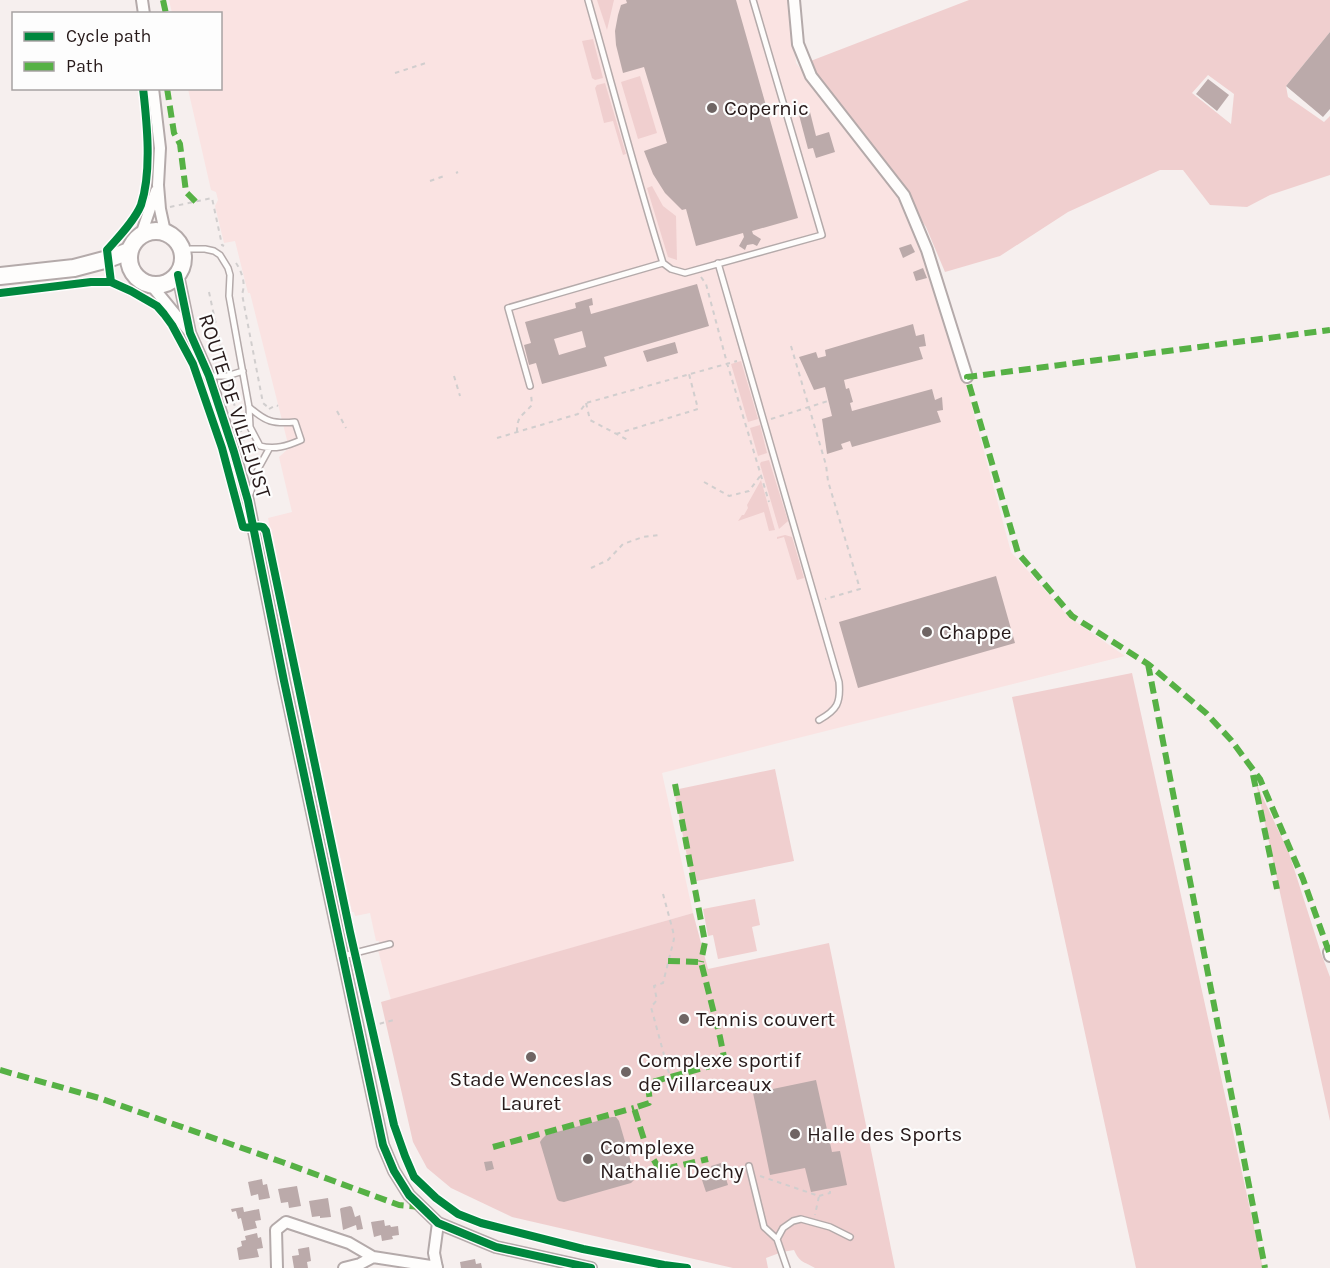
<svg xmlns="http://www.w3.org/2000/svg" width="1330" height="1268" font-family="Karla,sans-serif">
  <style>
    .built { fill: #fae3e2 }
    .green { fill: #f0cfcf; fill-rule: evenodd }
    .building { fill: #baa; fill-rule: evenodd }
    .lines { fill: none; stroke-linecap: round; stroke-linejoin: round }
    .lane-casing { stroke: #b4aaaa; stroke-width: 8 }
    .street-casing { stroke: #b4aaaa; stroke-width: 14 }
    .secondary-casing { stroke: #b4aaaa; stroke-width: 20 }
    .path { stroke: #d1cece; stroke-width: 2; stroke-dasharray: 4.5 4.5; stroke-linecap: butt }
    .lane { stroke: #fefdfc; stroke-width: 5 }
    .street { stroke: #fefdfc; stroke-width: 10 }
    .secondary { stroke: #fefdfc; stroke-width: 16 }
    .quiet { stroke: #56b145; stroke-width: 6; stroke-dasharray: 12 6; stroke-linecap: butt }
    .cycleway-casing { stroke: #fdfdfd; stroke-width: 11 }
    .cycleway { stroke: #00873e; stroke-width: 8 }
    .poi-dot { fill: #6f6564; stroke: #fdfdfd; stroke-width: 2 }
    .labels { text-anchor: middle; stroke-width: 4.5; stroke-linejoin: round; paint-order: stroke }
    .poi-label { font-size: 21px; fill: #271a1a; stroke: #fdfdfd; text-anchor: start }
    .street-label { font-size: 21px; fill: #271a1a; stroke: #fdfdfd }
  </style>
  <rect width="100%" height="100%" fill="#f6efee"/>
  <!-- built -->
  <path class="built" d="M169,0H790L796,63L901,199L921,248L964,377L1011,552L1069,617L1125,656L786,741L662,773L693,913L391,1000L378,950L381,949L379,941H376L370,913L355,916L354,912H352L268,518L292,512L279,457L289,448L250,293H248L235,241L224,243L215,206L218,200L216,192L211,190L188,89L220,88V14L172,13Z"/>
  <!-- green -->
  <path class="green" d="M597,0H614L607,30Z
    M969,0H1330V32L1286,86L1288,97L1324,122L1330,116V175L1270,195L1247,207L1210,205L1183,170H1160L1068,212L1000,256L945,272L926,227L808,62ZM1208,75L1234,94L1231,124L1192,93Z
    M593,39L603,78L595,80L592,78L582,41Z
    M640,76L657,133L638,139L621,82Z
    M605,83L626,154L623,155L613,121L604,123L595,88L597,85Z
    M652,186L663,206L676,216L677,260L668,257L647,188Z
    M741,361L758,419L748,422L731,364Z
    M760,425L767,453L758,456L750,428Z
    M769,460L788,521L779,529L760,464L761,462Z
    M761,480L775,530L769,531L764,512L738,521L742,515H744L748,508L747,505Z
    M785,535L792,537L804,578L797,580L784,537L777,539V537Z
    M1132,673L1263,1268H1136L1012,697Z
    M775,769L794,861L692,882L674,790Z
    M1256,783L1289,853L1321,953L1330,977V1121Z
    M755,899L760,925L752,927L757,951L718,959L713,935L708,936L703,909Z
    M693,913L708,969L829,943L895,1268H815C803,1261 800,1263 794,1250L782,1252L766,1258L768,1268H733L512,1217L451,1188L427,1168L413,1142L381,1002Z"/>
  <!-- building -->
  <path class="building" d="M626,0H736L798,218L752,231L753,234L761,239L757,246L753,244L747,245L745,250L739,246L744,237L743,233L696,246L686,209L682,210L665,193L653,174L644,151L667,143L644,67L623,73L616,45L615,31L618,15L621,5L627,3Z
    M1330,32V109L1323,117L1286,86Z
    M1208,79L1229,95L1217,111L1196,94Z
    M810,112L816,136L829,132L835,152L816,158L813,148L808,149L799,115Z
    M911,244L915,252L903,258L899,248Z
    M923,268L927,278L916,281L913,272Z
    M697,284L709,326L604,357L607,366L542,384L536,363L529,365L524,345L531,343L525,322L576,308L575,303L592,298L593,305L589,306L591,314ZM582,331L586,347L559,355L554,339Z
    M913,324L916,336L924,334L926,346L919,347L923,359L844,380L846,389L849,388L853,402L850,403L852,411L932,389L935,400L942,397L943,410L937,411L941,422L852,447L850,441L841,444L843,449L827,454L822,419L832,416L825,387L814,390L799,357L816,352L818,358L826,356L825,350Z
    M675,342L678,353L647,362L643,351Z
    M996,576L1015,643L858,688L839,622Z
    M816,1080L832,1152L840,1151L847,1185L811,1192L805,1168L770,1175L753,1093Z
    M612,1117H616L619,1121L635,1176L634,1180L631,1183L564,1202L559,1201L557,1199L540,1142L542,1139L546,1135Z
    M492,1161L494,1169L486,1171L484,1162Z
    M721,1163L728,1185L706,1192L702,1180L714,1177L711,1166Z
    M262,1179L263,1185L267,1184L270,1198L259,1200L258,1194L251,1196L248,1182Z
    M297,1186L301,1206L289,1208L288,1202L281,1203L278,1189Z
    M328,1198L331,1217L320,1218V1216L312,1217L309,1201Z
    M350,1206L352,1207L355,1217L360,1215L363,1229L357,1230L356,1225L343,1230L340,1209L341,1208Z
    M243,1207L244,1212L259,1209L261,1220L255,1221L257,1228L244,1231L241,1218L238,1219L236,1211L232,1212L231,1209Z
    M384,1220L385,1226L390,1225L391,1227L398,1226L399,1235L392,1236L393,1239L382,1241L381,1235L374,1237L371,1222Z
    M257,1233L258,1238L261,1237L263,1248L257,1249L259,1257L239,1260L237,1248L242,1246L241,1241L246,1240L245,1236Z
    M309,1247L311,1261L307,1262L308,1268H294L292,1256L299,1255L298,1249Z
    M475,1259L476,1264L481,1263L482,1268H461L460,1262Z"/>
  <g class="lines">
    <!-- lane casing -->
    <g class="lane-casing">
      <path id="lane" d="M588,0C613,88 636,176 663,263L671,269L685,273L822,235L753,0
        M182,252L190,249H205L214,251L220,255L228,268L230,275L229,296L249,407L250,427L260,446C275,450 287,446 301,440L295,422C273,424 266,422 249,407
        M718,263L839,682C841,703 837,710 819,720
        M209,376H227L243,371
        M530,386L508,308L663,263
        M249,497L258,469L269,449
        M343,956L390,944
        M749,1166L764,1227L777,1239
        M787,1268L777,1239L783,1228L793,1221L801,1219L830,1227L850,1237"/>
    </g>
    <!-- street casing -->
    <g class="street-casing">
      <path id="street" d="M142,0L144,14
        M794,0L798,44L811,76L904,195L927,250L967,377
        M153,88L160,148L158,185L160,209L165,232
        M141,235L156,191
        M178,275L190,333L209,376L234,452L248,501L284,681L383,1145L394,1171L409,1195L438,1223L496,1247L591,1268
        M152,286L188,330
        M1329,952L1330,956
        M277,1268L276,1230L286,1222L349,1243L373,1257L437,1267
        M344,1268L360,1264L373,1257
        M437,1268L434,1253L438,1223"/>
    </g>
    <!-- secondary casing -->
    <g class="secondary-casing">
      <path id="secondary" d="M129 258a27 27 0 1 1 54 0a27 27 0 1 1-54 0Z
        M0,276L74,268L108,259L129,251"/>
    </g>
    <!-- path -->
    <path class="path" d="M395,73L429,62
      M456,173L458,172
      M430,181L444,176
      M170,207L212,198L222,245L224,246
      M236,263C242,272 246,284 242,294L263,403L270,409
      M701,277L706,284L727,363L769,502
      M209,292L225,367
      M791,346L826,465L828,481L860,589L825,599
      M454,376L460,396
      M229,384L244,442
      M586,403L590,420L628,440
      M269,409L276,405L278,406
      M337,411L346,428
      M771,419L828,401
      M517,432C517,416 521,417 532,405L531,394
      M616,434L698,409L689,374
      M497,438L578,414L586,403L737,361
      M704,482L729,496L749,491L761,475
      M591,568L608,560L623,544L643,537L659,535
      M663,894L673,931L674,939L663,983L654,986L657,1000L651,1007L670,1077
      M371,1026L394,1020
      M760,1176L819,1196L815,1215
      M819,1196L830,1193V1189"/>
    <!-- lane -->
    <use href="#lane" class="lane"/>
    <!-- street -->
    <use href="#street" class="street"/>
    <!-- secondary -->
    <use href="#secondary" class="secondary"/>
    <!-- quiet -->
    <path class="quiet" d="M163,0L166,14
      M167,88L174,133L180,144L186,192L196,202
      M1148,664L1265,1268
      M1253,775L1277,889
      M675,784L705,942L701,962
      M1329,952L1303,879L1260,779L1231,740L1206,713L1148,664L1072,616L1018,553L967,377L1330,330
      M668,961L701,962L720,1037L725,1062L652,1082L648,1087L650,1101L649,1103L634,1108L647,1149L660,1170L708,1159
      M0,1070L99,1098L282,1162L399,1205L421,1207
      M493,1147L634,1108"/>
    <!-- cycleway casing -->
    <g class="cycleway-casing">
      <path id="cycleway" d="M178,275L190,333L209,376L234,452L248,501L284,681L383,1145L394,1171L409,1195L438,1223L496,1247L591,1268
        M111,282L107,250C118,238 135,220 141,205C152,172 147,123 143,88
        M0,293L91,282H111L131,291L157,306L164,314L172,325L193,364L222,448L243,527C250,529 256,525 263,527L266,531L350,932L394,1125L405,1156L414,1177L436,1198L458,1214L481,1223L583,1249L664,1265L687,1268"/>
    </g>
    <!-- cycleway -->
    <use href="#cycleway" class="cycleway"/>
  </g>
  <!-- markers -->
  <g class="poi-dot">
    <circle cx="712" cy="108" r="6"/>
    <circle cx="927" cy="632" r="6"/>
    <circle cx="684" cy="1019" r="6"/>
    <circle cx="531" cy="1057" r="6"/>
    <circle cx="626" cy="1072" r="6"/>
    <circle cx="795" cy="1134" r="6"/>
    <circle cx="588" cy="1159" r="6"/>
  </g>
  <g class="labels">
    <!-- poi labels -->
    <g class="poi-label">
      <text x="724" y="115">Copernic</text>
      <text x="939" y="639">Chappe</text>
      <text x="696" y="1026">Tennis couvert</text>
      <text x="638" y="1067">Complexe sportif<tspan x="638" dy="24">de Villarceaux</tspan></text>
      <text x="531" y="1086" text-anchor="middle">Stade Wenceslas<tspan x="531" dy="24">Lauret</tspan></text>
      <text x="807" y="1141">Halle des Sports</text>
      <text x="600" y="1154">Complexe<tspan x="600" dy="24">Nathalie Dechy</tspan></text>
    </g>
    <!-- street labels -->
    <g class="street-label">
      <text transform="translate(235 406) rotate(72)" y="7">ROUTE DE VILLEJUST</text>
    </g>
  </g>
  <!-- legend -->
  <rect x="12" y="12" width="210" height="78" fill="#fdfdfd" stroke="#a7a2a2" stroke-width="1.5"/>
  <rect x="24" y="32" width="30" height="9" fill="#00873e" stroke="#a7a2a2" stroke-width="1.5"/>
  <text x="66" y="42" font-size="18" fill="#271a1a">Cycle path</text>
  <rect x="24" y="62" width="30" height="9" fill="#56b145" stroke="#a7a2a2" stroke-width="1.5"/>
  <text x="66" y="72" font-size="18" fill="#271a1a">Path</text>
</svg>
